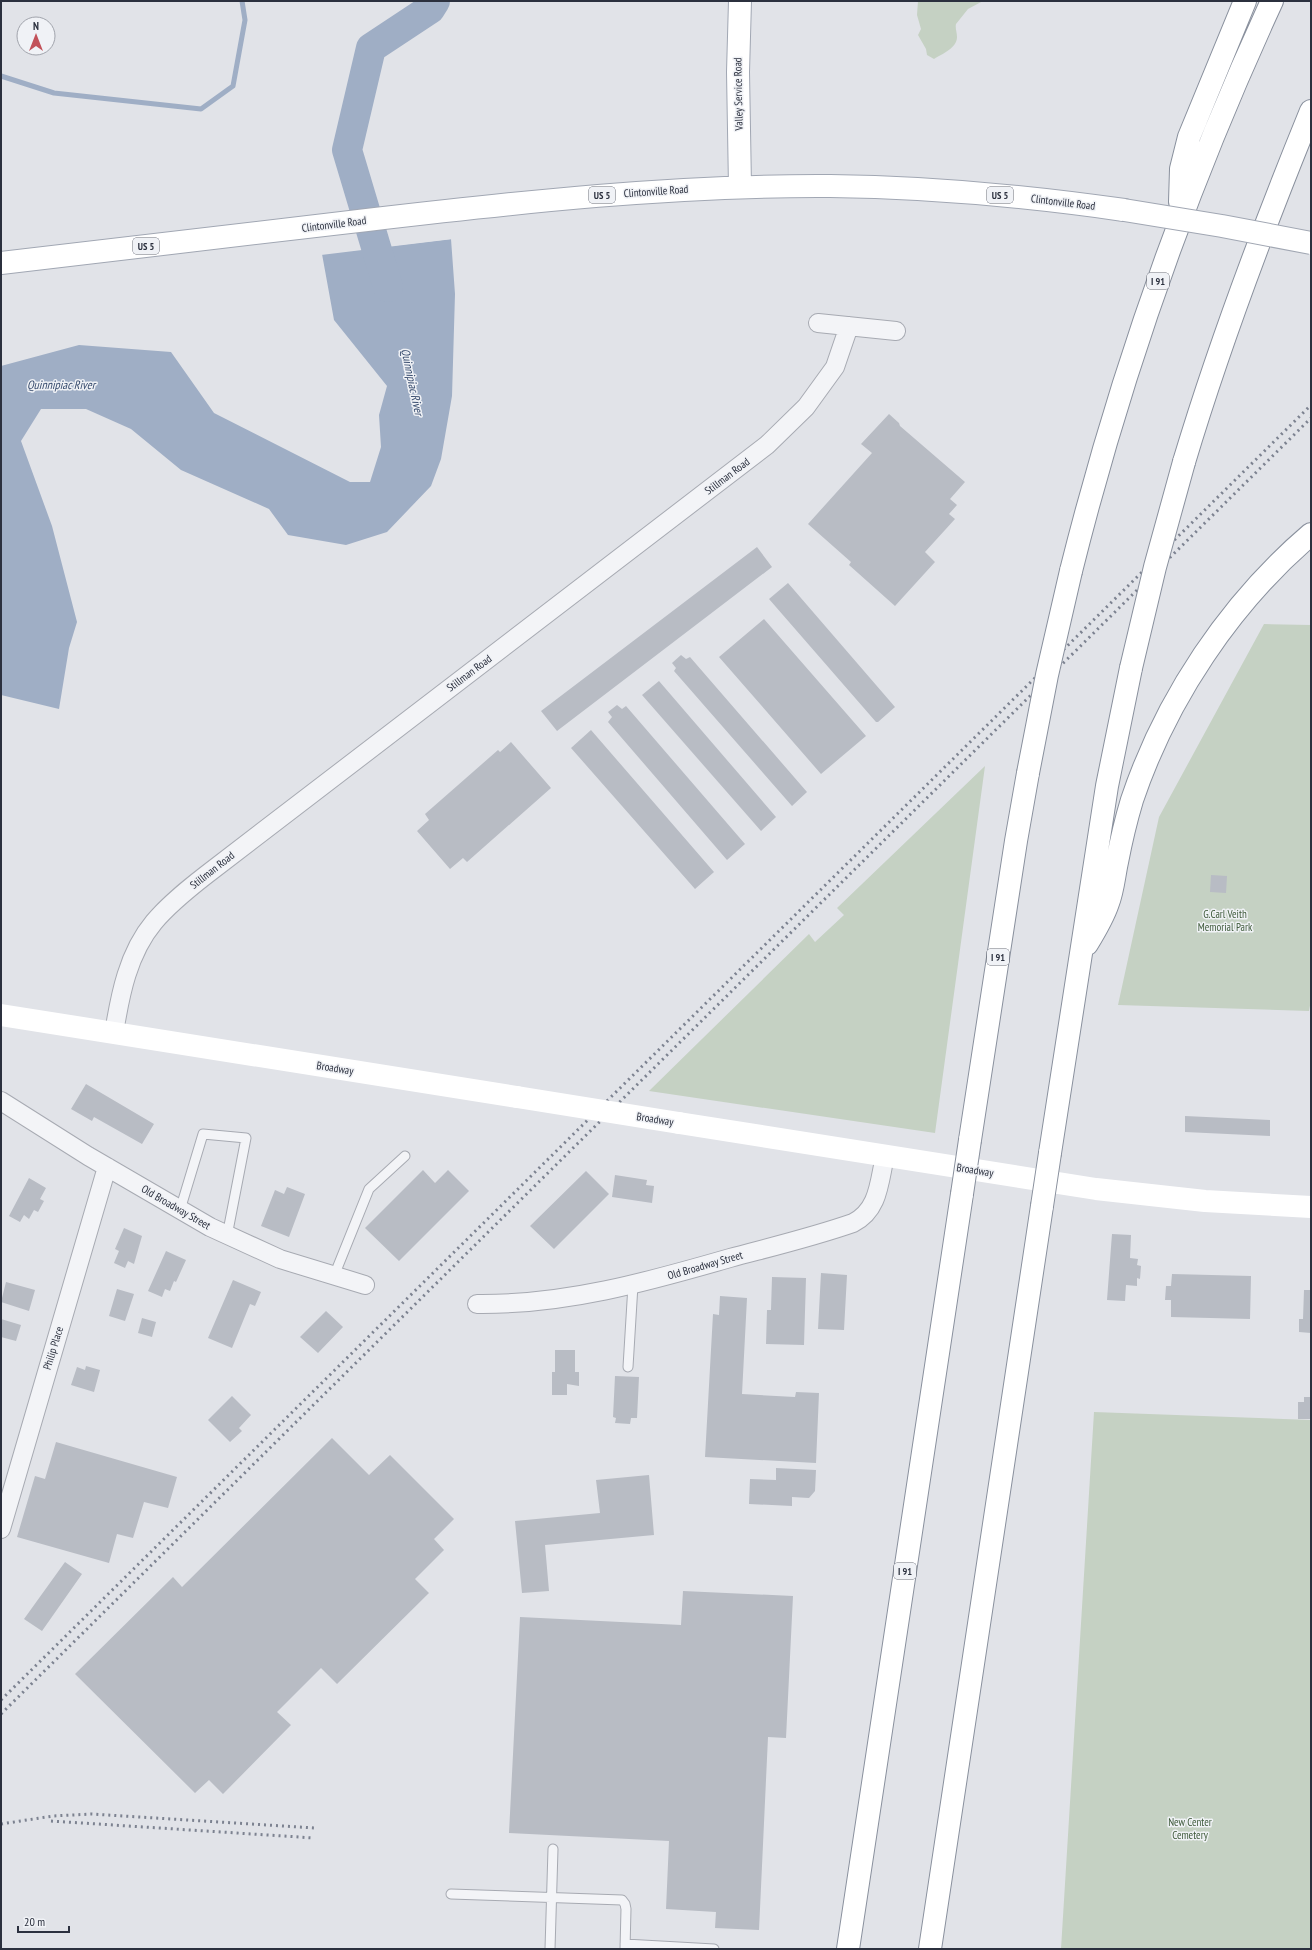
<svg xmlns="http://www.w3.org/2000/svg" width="1312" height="1950" font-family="'PT Sans Narrow',sans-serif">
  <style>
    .green { fill: #c5d1c3 }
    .water { fill: #9faec5 }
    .pier { fill: #e1e3e8 }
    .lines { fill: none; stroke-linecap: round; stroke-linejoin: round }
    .stream { stroke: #9faec5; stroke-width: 5 }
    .river { stroke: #9faec5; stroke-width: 30 }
    .building { fill: #b8bcc4 }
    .lane-casing { stroke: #a7aab2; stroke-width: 11 }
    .street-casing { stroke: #a7aab2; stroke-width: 20 }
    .primary-casing { stroke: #a1a7b3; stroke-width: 24 }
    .highway-casing { stroke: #89909d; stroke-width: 24 }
    .lane { stroke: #f3f4f7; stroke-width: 9 }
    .street { stroke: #f3f4f7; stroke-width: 18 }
    .secondary { stroke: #fff; stroke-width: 22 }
    .primary { stroke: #fff; stroke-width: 22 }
    .highway { stroke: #fff; stroke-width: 22 }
    .rail { stroke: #7c8290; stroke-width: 3; stroke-dasharray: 2 4; stroke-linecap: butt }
    .primary-bridge-casing { stroke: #a1a7b3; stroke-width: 24; stroke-linecap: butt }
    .highway-bridge-casing { stroke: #89909d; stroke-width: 24; stroke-linecap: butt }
    .secondary-bridge { stroke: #fff; stroke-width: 22 }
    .primary-bridge { stroke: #fff; stroke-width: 22 }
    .highway-bridge { stroke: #fff; stroke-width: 22 }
    .labels { text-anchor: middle; stroke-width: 3; stroke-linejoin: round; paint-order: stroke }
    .shield { fill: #f0f2f6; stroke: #666a75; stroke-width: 1 }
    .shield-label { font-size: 10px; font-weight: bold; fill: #2b303e }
    .street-label { font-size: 11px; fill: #2b303e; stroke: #f0f2f6 }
    .park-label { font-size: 11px; fill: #3d5939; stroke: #f0f2f6 }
    .water-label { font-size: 12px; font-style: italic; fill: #384c6e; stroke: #f0f2f6 }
  </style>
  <rect width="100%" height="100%" fill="#e1e3e8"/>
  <!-- green -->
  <path class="green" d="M918,1H983L968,9L956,24C955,28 957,32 957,37C957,48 942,54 934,59L927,55L926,49L918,35L921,29L917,15Z
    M1264,624L1311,625V1000L1309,1011L1118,1005L1159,817Z
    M985,766L935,1133L649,1091L809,934L815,942L844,915L837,908Z
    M1094,1412L1311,1420V1949H1061Z"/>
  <!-- water -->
  <path class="water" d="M451,239L455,294L452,396L441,459L431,486L387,532L346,545L288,535L269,509L181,470L131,429L86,409H41L21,441L52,526L77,622L69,648L59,709L1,695V366L79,345L171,352L214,413L350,482H370L381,447L379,415L387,386L334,320L322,254Z"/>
  <!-- pier -->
  <path class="pier" d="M451,237L453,239L321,255L322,252Z"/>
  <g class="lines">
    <!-- stream -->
    <path class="stream" d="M1,76L54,93L201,109L233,86L245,20L242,1"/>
    <!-- river -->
    <path class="river" d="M388,287L347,150L371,48L430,9L435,1"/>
  </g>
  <!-- building -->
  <path class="building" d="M889,414L899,423L900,426L965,482L950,499L957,505L949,514L955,519L925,552L935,562L895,606L849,565L851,562L808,524L872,453L861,444Z
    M757,547L772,567L557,731L541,711Z
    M788,583L895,707L878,722H876L769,599Z
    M764,619L866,736L821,774L719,657Z
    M681,655L686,659L690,657L807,792L792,806L674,671L676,668L672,663Z
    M659,681L776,817L761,831L642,695Z
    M617,705L622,709L626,706L745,844L727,860L608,722L612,717L608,712Z
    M591,730L714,872L695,889L571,748Z
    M511,742L551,788L467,862L463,858L450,869L417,831L429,820L425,814L498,750L500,752Z
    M1211,875L1227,876L1226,893L1210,892Z
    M86,1084L154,1124L142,1144L94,1117L92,1121L71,1109Z
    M1185,1116L1270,1120V1136L1185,1132Z
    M423,1170L435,1183L448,1170L469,1191L399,1261L365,1228Z
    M586,1171L609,1194L554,1249L530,1226Z
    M615,1175L647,1180L646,1185L654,1186L652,1203L612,1197Z
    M29,1178L46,1188L40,1199L44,1201L38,1212L34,1210L29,1219L24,1215L20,1222L9,1216Z
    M287,1187L305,1194L289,1237L261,1226L275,1190L284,1194Z
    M124,1228L142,1236L134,1264L128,1261L125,1268L114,1263L119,1251L115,1249Z
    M1112,1234L1131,1235L1130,1258L1138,1259L1137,1265L1141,1266L1140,1279L1137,1278V1286L1126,1285L1125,1301L1107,1300Z
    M166,1251L186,1260L176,1282L174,1281L170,1291L165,1289L162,1297L148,1291Z
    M821,1273L847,1275L844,1330L818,1329Z
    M1172,1274L1251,1276L1250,1319L1171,1317V1300H1165L1166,1286H1171Z
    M772,1277L806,1278L804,1345L766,1344L767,1310H771Z
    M233,1280L261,1292L255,1306L250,1304L232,1348L208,1338Z
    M6,1282L35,1290L29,1311L1,1302Z
    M117,1289L134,1294L125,1321L109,1316Z
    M1304,1290H1311V1333L1299,1332V1319H1303Z
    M720,1296L747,1298L742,1394L795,1397L796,1392L819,1393L816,1463L705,1457L713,1314L719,1315Z
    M326,1311L343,1327L318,1353L300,1337Z
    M142,1318L156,1322L152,1337L138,1333Z
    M1,1319L21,1325L16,1341L1,1337Z
    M555,1350H575V1372H579V1386L567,1384V1395H552V1372H555Z
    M86,1366L100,1370L94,1392L71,1385L77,1367L85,1370Z
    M615,1376L639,1377L637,1418H631L630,1424L615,1423L616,1418L613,1417Z
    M232,1396L251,1415L239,1428L242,1431L230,1442L208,1420Z
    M1304,1397H1311V1419H1298V1402H1304Z
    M332,1438L369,1475L390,1455L454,1519L434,1539L444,1550L415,1579L429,1593L337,1684L321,1668L277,1712L291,1725L223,1794L209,1780L195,1793L75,1674L173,1577L182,1587Z
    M56,1442L177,1477L168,1508L144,1502L133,1538L117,1534L109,1563L17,1537L35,1476L45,1479Z
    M776,1468L816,1470L815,1491L809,1498L792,1497V1506L749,1504L750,1479L776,1480Z
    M649,1475L654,1535L545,1545L549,1591L522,1593L515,1521L600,1513L596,1480Z
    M65,1562L82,1574L42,1631L24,1619Z
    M683,1591L793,1596L786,1738L768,1737L759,1930L715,1928L716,1912L666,1909L669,1841L509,1833L520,1617L681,1625Z"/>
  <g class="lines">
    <!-- lane casing -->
    <g class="lane-casing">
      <path id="lane" d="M180,1210L203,1134L246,1138L227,1236
        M334,1276L369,1189L405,1156
        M628,1367L633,1285
        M451,1894L622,1900L625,1904L626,1909L625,1949
        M625,1944L714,1949
        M550,1949L553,1849"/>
    </g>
    <!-- street casing -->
    <g class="street-casing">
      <path id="street" d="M818,323L896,331
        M114,1033C120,995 128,953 154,922C169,904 188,889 206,875L767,445L806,407L835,367L849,326
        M1,1101L88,1156L210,1227L280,1259L365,1285
        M477,1304C565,1305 647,1282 730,1258C771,1247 813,1237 853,1223C879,1210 879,1182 885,1156
        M1,1529L107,1167"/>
    </g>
    <!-- primary casing -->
    <g class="primary-casing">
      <path id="primary" d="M740,1L738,72L740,187
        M1,263C123,249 245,235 367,220C521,202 675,185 830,186C928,187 1026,196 1124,210"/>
    </g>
    <!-- highway casing -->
    <g class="highway-casing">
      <path id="highway" d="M1180,202L1181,169L1189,137L1245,1
        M1184,462C1220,342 1264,226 1311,111
        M1071,571C1120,375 1187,185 1272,1
        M1087,944C1095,931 1103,918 1108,903C1113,890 1114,876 1117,862C1121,841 1126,820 1132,800C1166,699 1230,603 1311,534
        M970,1140L1016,841L1028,773
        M1050,1153L1107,786L1131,668
        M848,1949L962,1194
        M930,1949L1042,1206"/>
    </g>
    <!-- lane -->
    <use href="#lane" class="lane"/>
    <!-- street -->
    <use href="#street" class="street"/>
    <!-- secondary -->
    <path class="secondary" d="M1,1015L517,1097
      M679,1123L1096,1189L1205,1201L1311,1207"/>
    <!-- primary -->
    <use href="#primary" class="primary"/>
    <!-- highway -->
    <use href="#highway" class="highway"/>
    <!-- rail -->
    <path class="rail" d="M1,1700L1311,405
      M1,1714L1311,418
      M51,1821L314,1838
      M1,1824L53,1816L92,1814L314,1828"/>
    <!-- primary-bridge casing -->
    <g class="primary-bridge-casing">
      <path id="primary-bridge" d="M1124,210L1222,226L1311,243"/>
    </g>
    <!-- highway-bridge casing -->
    <g class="highway-bridge-casing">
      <path id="highway-bridge" d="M1131,668L1155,567L1184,462
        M1028,773L1047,675L1071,571
        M962,1194L970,1140
        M1042,1206L1050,1153"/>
    </g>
    <!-- secondary-bridge -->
    <path class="secondary-bridge" d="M517,1097L679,1123"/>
    <!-- primary-bridge -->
    <use href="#primary-bridge" class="primary-bridge"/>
    <!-- highway-bridge -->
    <use href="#highway-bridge" class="highway-bridge"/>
  </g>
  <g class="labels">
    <!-- shield labels -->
    <g class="shield">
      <rect x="589" y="187" width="26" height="16" rx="3"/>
      <rect x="987" y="187" width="26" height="16" rx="3"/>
      <rect x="133" y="238" width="26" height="16" rx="3"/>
      <rect x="1147" y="273" width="22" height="16" rx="3"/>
      <rect x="987" y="949" width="22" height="16" rx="3"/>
      <rect x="894" y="1563" width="22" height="16" rx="3"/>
    </g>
    <g class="shield-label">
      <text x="602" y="199">US 5</text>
      <text x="1000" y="199">US 5</text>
      <text x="146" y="250">US 5</text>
      <text x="1158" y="285">I 91</text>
      <text x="998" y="961">I 91</text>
      <text x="905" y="1575">I 91</text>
    </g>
    <!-- street labels -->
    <g class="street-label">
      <text transform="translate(738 94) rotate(-91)" y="4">Valley Service Road</text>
      <text transform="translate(656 191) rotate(-4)" y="4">Clintonville Road</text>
      <text transform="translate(1063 202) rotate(7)" y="4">Clintonville Road</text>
      <text transform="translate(334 224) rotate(-7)" y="4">Clintonville Road</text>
      <text transform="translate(727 476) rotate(-37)" y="4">Stillman Road</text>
      <text transform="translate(469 673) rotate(-37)" y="4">Stillman Road</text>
      <text transform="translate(212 870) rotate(-38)" y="4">Stillman Road</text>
      <text transform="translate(335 1068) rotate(9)" y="4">Broadway</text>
      <text transform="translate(655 1119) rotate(9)" y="4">Broadway</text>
      <text transform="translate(975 1170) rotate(9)" y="4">Broadway</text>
      <text transform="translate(176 1207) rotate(30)" y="4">Old Broadway Street</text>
      <text transform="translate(705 1265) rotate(-16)" y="4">Old Broadway Street</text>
      <text transform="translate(53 1348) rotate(-73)" y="4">Philip Place</text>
    </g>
    <!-- park labels -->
    <g class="park-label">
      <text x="1225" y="918">G.Carl Veith<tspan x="1225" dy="13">Memorial Park</tspan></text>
      <text x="1190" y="1826">New Center<tspan x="1190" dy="13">Cemetery</tspan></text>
    </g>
    <!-- water labels -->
    <g class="water-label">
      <text transform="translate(412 382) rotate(78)" y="4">Quinnipiac River</text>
      <text x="61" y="389">Quinnipiac River</text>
    </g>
  </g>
  <!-- border -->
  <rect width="1312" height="1950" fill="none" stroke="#2b303e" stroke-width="4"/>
  <!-- north arrow -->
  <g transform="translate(36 36)"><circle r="19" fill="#f0f2f6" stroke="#a1a4ac"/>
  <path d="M0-3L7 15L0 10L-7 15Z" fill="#c25159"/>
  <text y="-6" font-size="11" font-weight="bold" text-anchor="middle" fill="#2b303e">N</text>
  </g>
  <!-- scale -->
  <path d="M18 1926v6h51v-6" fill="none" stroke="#2b303e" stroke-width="2"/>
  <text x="24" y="1926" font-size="12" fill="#2b303e" stroke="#f0f2f6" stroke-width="3" paint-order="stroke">20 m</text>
</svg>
